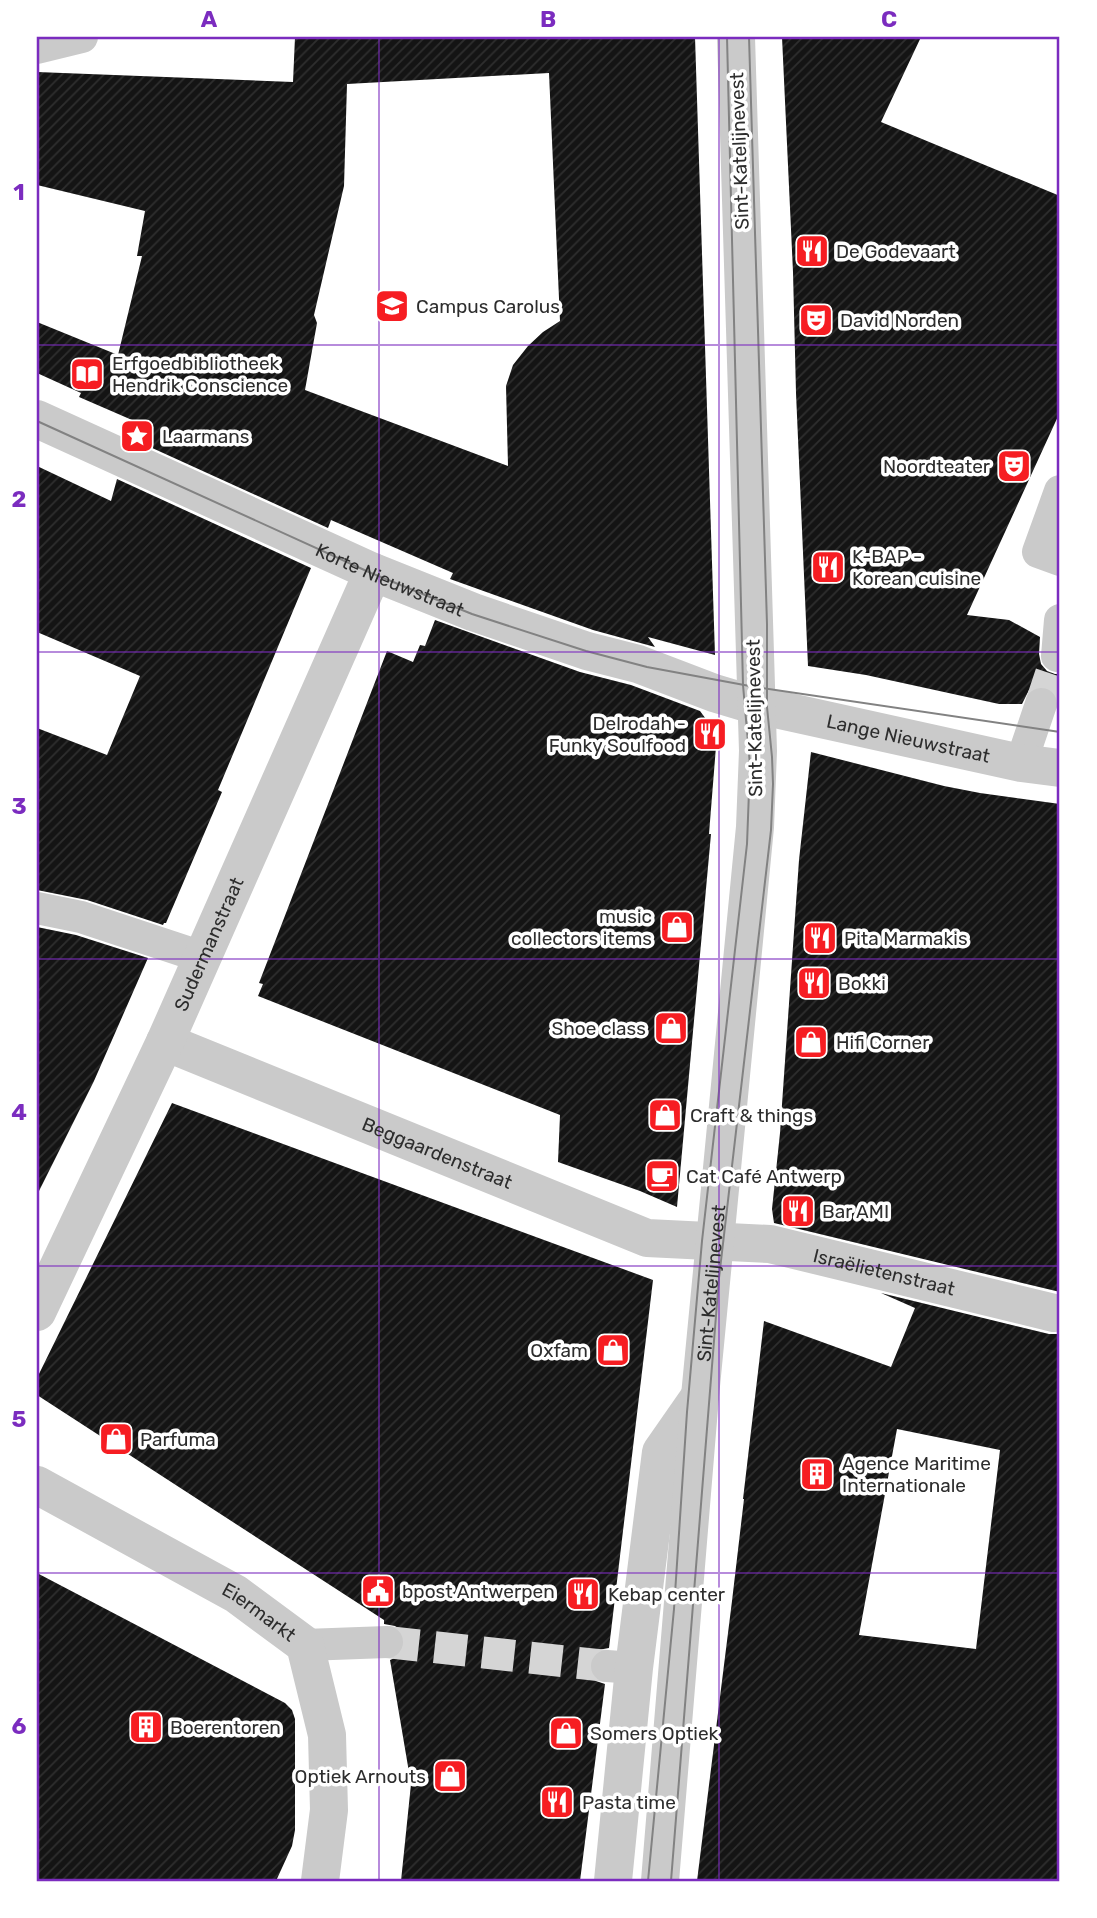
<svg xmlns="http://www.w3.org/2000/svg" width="1097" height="1918" font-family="Rubik,sans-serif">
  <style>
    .building { fill: url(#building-hatch); fill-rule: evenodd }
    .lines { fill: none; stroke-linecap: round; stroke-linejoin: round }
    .pedestrian-tunnel { stroke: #d5d5d5; stroke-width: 32; stroke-dasharray: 32 16; stroke-linecap: butt }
    .pedestrian { stroke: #cacaca; stroke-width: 32 }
    .minor { stroke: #cacaca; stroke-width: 38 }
    .tertiary { stroke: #cacaca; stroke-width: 38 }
    .tram { stroke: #828282; stroke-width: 2 }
    .grid { fill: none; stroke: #7b2cbf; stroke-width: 2; stroke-opacity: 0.55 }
    .labels { text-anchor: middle; stroke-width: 7; stroke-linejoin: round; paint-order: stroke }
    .street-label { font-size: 19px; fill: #2d2d2d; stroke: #fff }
    .poi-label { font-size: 19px; fill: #2d2d2d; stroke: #fff; text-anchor: start }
    .neatline { fill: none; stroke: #7b2cbf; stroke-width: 2.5 }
    .grid-label { font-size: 23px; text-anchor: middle; font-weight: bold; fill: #7b2cbf }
  </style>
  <defs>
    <pattern id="building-hatch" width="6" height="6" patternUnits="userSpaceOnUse" patternTransform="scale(1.75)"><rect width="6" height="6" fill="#141414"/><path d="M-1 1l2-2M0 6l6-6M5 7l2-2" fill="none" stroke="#2e2e2e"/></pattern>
  </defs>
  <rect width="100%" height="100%" fill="#fff"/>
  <!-- building -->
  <path class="building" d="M295,37H695L715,655L648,637L655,647L593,630L450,579L453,573L331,520L328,528L128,437L132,420L79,397L81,393L37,373V322L118,355L142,256H137L145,211L37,185V72L293,82ZM549,73L560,321L543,332L528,346L513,365L506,386L508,466L305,390L317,323L314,315L344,186L347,84Z
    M782,37H921L881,122L1060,196V412L967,615L1009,620L1040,637L1039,654L1041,664L1047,671L1055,674H1060V708H1059V700L1055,692L1046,686H1037L1029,690L1022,704H999L866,675L808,666L796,393L793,272Z
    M37,466L111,501L117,479L311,568L218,790L222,792L166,923H164L163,925L87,900L37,890V728L107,755L140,676L37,632Z
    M435,620L580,672L631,685L700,711L717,734L709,834H711L677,1207L640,1191L558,1162L560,1115L258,996L263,984L259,983L387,651L413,662L420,645L425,646Z
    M811,752L944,786L980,793L1060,804V1292L774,1223L772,1209L780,1133L799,860Z
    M37,927L76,935L148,958L94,1081L37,1195Z
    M172,1103L653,1280L609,1648L598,1650L592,1656L589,1664L591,1675L596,1681L605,1684L580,1881H401L411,1784L390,1660L397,1657L403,1650L405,1641L402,1632L395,1626L384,1624V1620L37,1395V1378Z
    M881,1293L1049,1334H1060V1881H697L732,1601L744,1499H743L764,1321L891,1367L915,1308ZM897,1429L1000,1450L976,1649L859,1635Z
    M37,1573L285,1703L292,1710L295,1719V1830L292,1846L276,1881H37Z"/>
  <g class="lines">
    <!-- pedestrian-tunnel -->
    <path class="pedestrian-tunnel" d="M1041,704L1057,656
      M387,1642L607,1666"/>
    <!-- pedestrian -->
    <path class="pedestrian" d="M37,48L82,37
      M1060,491L1038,552L1060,560
      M1057,656L1060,620
      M1021,763L1041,704
      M37,908L81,917L202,957
      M305,1645L387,1642
      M607,1666L634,1668"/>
    <!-- minor -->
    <g class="minor">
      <path id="s1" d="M37,419L373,572L473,612L587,651L638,664L714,693L744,702L1021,763L1060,768"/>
      <path id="s2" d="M165,1042L647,1238L770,1244L1054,1313"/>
      <path id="s3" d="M37,1312L165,1042L373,572"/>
      <path id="s4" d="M37,1485L236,1594L305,1645L327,1735L329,1810L320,1881"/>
    </g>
    <!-- tertiary -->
    <g class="tertiary">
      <path d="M613,1881L634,1668L661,1452L700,1396"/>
      <path id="s5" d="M660,1881L700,1396L751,868L755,827L758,751L736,37"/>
    </g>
    <!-- tram -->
    <g class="tram">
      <path id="s6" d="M37,421L371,573L472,614L586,651L647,667L755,687L1060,732"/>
      <path d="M648,1881L674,1609L687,1412L702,1241L747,844L750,765L743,685L727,37"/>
      <path d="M671,1881L719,1278L771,830L773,784L772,757L767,707V624L749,37"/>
    </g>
  </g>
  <!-- grid -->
  <path class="grid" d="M379,37V1881M719,37V1881M37,345H1060M37,652H1060M37,959H1060M37,1266H1060M37,1573H1060"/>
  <!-- icons -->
  <defs>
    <g id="restaurant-square" transform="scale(1.75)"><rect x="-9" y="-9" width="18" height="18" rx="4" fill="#f61d22" stroke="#fff"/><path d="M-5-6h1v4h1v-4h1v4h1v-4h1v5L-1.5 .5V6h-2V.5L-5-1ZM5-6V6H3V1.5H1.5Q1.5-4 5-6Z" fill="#fff"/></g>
    <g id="university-square" transform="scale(1.75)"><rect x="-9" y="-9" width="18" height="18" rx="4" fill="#f61d22" stroke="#fff"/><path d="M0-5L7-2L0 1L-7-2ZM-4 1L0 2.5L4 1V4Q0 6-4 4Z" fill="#fff"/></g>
    <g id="theatre-square" transform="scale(1.75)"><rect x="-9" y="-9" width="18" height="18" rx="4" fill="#f61d22" stroke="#fff"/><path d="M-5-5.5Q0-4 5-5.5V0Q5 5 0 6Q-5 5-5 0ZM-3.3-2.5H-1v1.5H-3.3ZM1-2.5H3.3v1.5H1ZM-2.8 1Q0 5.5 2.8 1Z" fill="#fff"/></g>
    <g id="library-square" transform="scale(1.75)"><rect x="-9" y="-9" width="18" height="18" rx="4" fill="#f61d22" stroke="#fff"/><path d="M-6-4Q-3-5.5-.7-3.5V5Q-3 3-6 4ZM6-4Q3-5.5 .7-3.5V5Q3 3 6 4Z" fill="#fff"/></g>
    <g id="sight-square" transform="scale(1.75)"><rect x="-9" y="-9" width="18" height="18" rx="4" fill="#f61d22" stroke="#fff"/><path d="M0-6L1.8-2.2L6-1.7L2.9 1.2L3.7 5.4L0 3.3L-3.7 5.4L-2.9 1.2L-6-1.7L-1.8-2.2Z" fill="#fff"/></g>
    <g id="shop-square" transform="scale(1.75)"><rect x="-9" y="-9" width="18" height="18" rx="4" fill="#f61d22" stroke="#fff"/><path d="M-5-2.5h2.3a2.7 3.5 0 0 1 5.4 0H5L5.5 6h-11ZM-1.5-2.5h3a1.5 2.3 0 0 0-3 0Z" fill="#fff"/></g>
    <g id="cafe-square" transform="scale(1.75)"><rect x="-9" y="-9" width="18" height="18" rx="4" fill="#f61d22" stroke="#fff"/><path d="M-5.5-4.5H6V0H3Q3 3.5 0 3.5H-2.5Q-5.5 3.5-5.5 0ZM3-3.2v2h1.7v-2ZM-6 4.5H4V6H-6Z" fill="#fff"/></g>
    <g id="building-square" transform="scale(1.75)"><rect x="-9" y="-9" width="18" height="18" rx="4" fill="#f61d22" stroke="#fff"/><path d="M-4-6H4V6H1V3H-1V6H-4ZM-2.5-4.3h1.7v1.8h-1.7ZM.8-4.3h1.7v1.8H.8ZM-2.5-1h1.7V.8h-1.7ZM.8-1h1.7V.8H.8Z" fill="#fff"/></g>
    <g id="civic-square" transform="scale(1.75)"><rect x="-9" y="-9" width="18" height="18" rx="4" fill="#f61d22" stroke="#fff"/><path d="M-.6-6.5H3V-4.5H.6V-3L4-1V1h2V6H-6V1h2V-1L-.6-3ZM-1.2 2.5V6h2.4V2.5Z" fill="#fff"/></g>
  </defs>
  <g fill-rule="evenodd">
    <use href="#restaurant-square" x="812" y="251"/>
    <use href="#university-square" x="392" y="306"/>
    <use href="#theatre-square" x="816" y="320"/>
    <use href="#library-square" x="87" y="374"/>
    <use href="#sight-square" x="137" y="436"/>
    <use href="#theatre-square" x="1014" y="466"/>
    <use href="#restaurant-square" x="828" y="567"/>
    <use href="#restaurant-square" x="710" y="734"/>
    <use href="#shop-square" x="677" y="927"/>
    <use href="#restaurant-square" x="820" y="938"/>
    <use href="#restaurant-square" x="814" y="983"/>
    <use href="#shop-square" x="671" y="1028"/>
    <use href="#shop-square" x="811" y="1042"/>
    <use href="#shop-square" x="665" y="1115"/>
    <use href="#cafe-square" x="662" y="1176"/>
    <use href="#restaurant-square" x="798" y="1211"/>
    <use href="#shop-square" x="613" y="1350"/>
    <use href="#shop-square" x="116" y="1439"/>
    <use href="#building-square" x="817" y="1474"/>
    <use href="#civic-square" x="378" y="1591"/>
    <use href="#restaurant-square" x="583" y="1594"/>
    <use href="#building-square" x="146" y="1727"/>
    <use href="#shop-square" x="566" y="1733"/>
    <use href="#shop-square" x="450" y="1776"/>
    <use href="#restaurant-square" x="557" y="1802"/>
  </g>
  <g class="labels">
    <!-- street labels -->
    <g class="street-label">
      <text transform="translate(739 151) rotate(-92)" y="7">Sint-Katelijnevest</text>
      <text dy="7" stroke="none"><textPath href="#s6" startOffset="387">Korte Nieuwstraat</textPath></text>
      <text transform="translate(754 718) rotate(-91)" y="7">Sint-Katelijnevest</text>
      <text dy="7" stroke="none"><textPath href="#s1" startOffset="931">Lange Nieuwstraat</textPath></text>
      <text dy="7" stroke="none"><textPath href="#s3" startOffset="406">Sudermanstraat</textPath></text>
      <text dy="7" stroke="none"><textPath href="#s2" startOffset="294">Beggaardenstraat</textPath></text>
      <text dy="7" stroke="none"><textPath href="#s2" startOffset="761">Israëlietenstraat</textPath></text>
      <text dy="7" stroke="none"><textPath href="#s5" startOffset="600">Sint-Katelijnevest</textPath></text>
      <text dy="7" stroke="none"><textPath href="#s4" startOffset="256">Eiermarkt</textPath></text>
    </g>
    <!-- poi labels -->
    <g class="poi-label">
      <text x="836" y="258">De Godevaart</text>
      <text x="416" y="313">Campus Carolus</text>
      <text x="840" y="327">David Norden</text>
      <text x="112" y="370">Erfgoedbibliotheek<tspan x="112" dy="22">Hendrik Conscience</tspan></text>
      <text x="162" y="443">Laarmans</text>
      <text x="990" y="473" text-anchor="end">Noordteater</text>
      <text x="852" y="563">K-BAP -<tspan x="852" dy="22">Korean cuisine</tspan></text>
      <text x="686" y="730" text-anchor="end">Delrodah -<tspan x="686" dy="22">Funky Soulfood</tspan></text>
      <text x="652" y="923" text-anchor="end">music<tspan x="652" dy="22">collectors items</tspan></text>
      <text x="844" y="945">Pita Marmakis</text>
      <text x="838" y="990">Bokki</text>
      <text x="646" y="1035" text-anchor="end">Shoe class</text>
      <text x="836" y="1049">Hifi Corner</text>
      <text x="690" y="1122">Craft &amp; things</text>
      <text x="686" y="1183">Cat Café Antwerp</text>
      <text x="822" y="1218">Bar AMI</text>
      <text x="588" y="1357" text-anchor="end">Oxfam</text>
      <text x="140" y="1446">Parfuma</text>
      <text x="842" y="1470">Agence Maritime<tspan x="842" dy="22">Internationale</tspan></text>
      <text x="402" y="1598">bpost Antwerpen</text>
      <text x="608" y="1601">Kebap center</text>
      <text x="170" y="1734">Boerentoren</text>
      <text x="590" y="1740">Somers Optiek</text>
      <text x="426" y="1783" text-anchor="end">Optiek Arnouts</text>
      <text x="582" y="1809">Pasta time</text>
    </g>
  </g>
  <!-- border -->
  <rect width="1097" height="1918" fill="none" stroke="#ffffff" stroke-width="77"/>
  <rect x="38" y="38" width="1020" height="1842" class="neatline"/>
  <g class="grid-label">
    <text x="209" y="27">A</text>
    <text x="548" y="27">B</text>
    <text x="889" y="27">C</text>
    <text x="19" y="200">1</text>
    <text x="19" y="507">2</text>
    <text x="19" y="814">3</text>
    <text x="19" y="1120">4</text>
    <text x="19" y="1427">5</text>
    <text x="19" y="1734">6</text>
  </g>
</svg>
